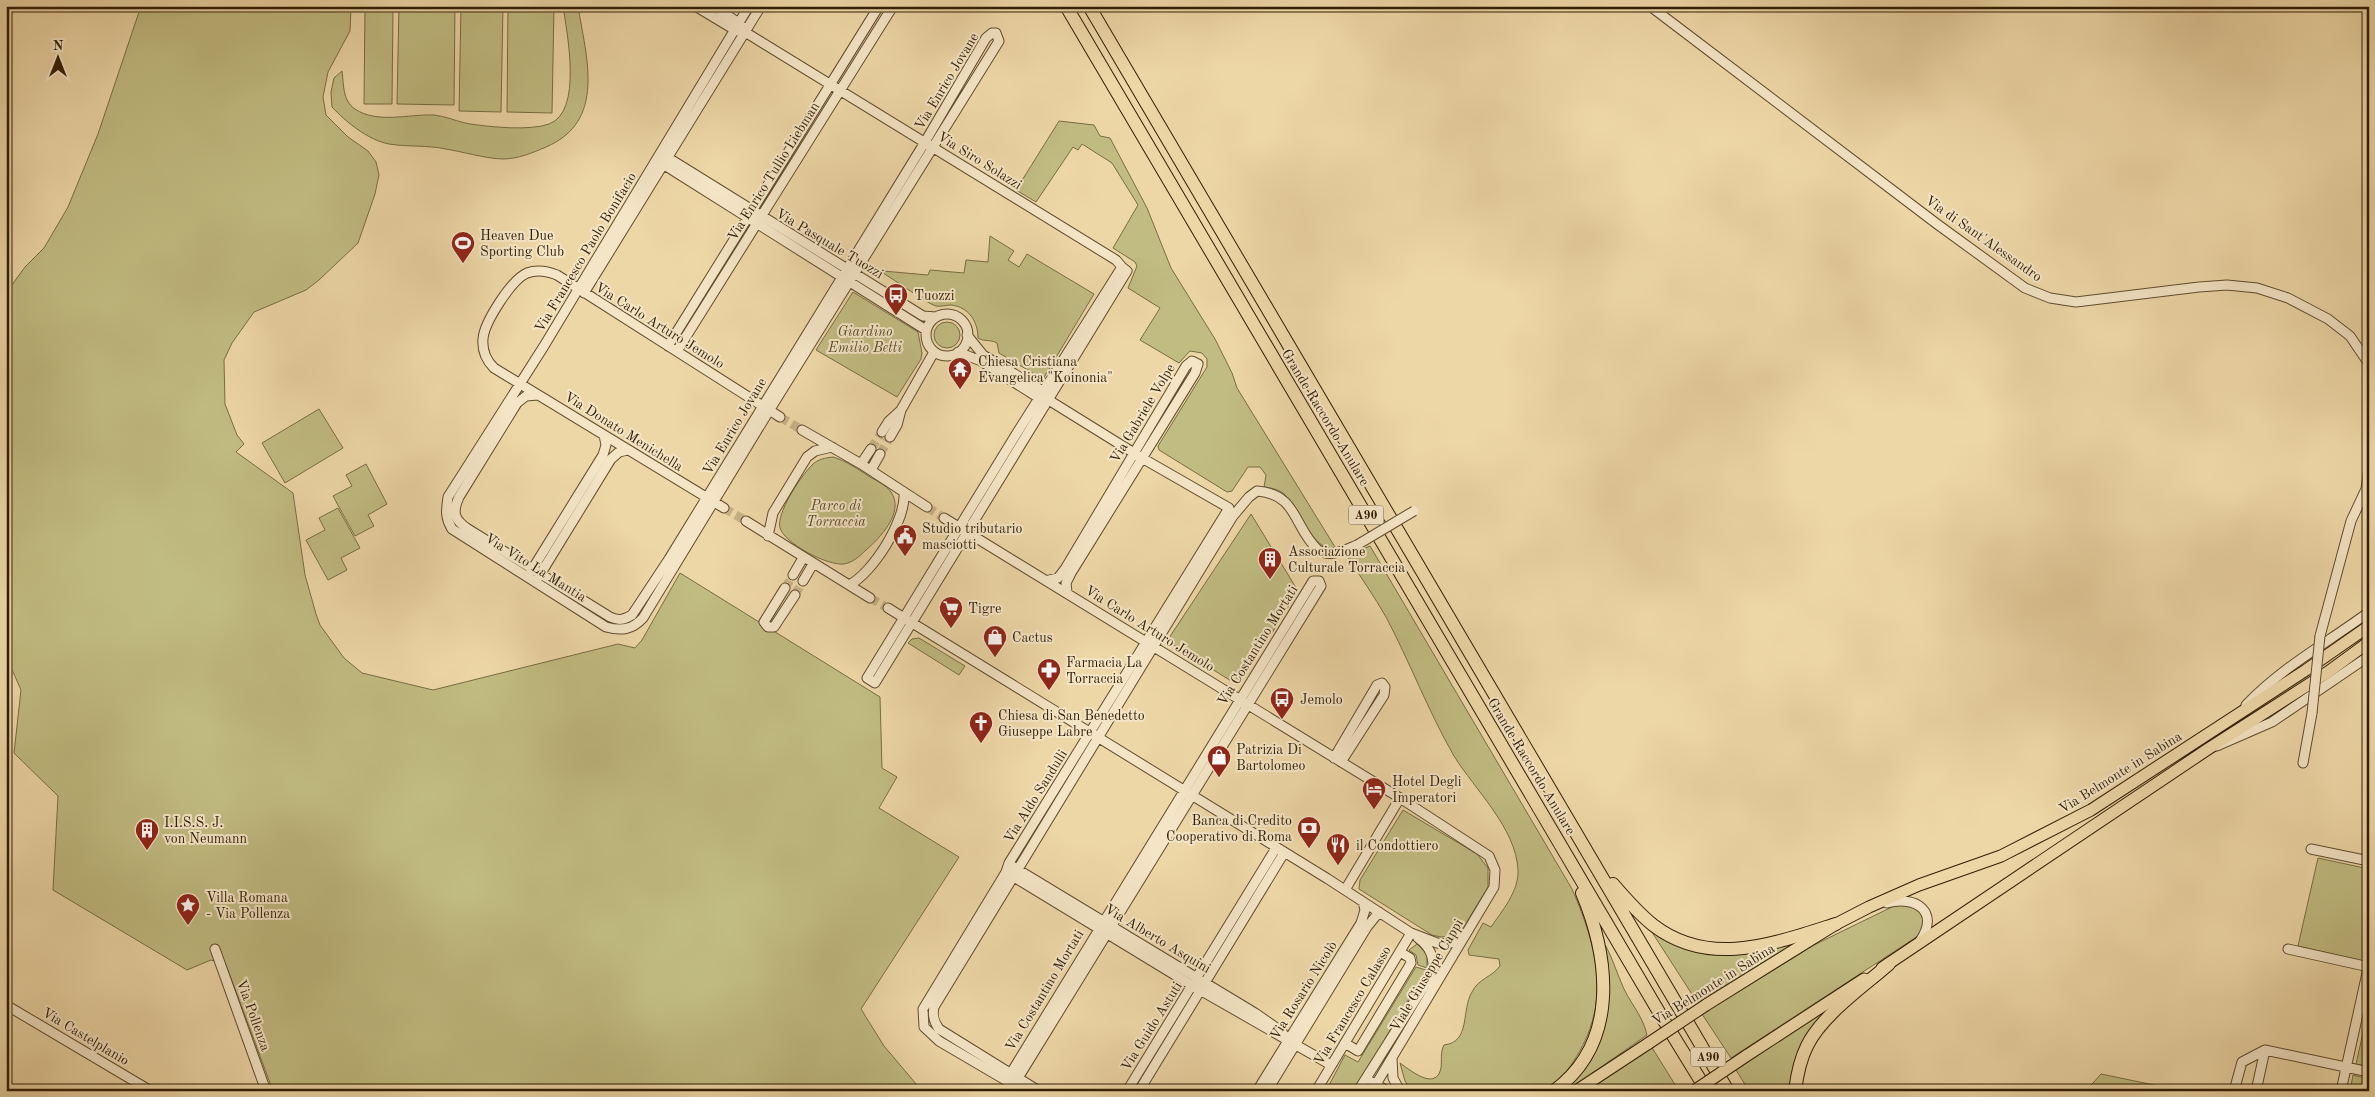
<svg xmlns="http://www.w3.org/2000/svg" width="2375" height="1097" font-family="'Old Standard TT',serif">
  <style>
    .green { fill: #c1bc82; stroke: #786d44 }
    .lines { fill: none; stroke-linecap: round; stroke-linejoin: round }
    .minor-tunnel { stroke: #c8b287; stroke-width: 9; stroke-dasharray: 9 4.5; stroke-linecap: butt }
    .minor-casing { stroke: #604c2e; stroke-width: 11 }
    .major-casing { stroke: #301e05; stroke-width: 13 }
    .highway-casing { stroke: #301e05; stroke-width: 14 }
    .minor { stroke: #f4e5c6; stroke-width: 9 }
    .major { stroke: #eed7a7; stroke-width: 11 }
    .highway { stroke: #eed7a7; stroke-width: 12 }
    .minor-bridge-casing { stroke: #604c2e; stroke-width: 11; stroke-linecap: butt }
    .major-bridge-casing { stroke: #301e05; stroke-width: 13; stroke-linecap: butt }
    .minor-bridge { stroke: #f4e5c6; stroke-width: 9 }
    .major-bridge { stroke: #eed7a7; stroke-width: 11 }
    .labels { text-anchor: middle; stroke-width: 4; stroke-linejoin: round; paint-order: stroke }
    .shield { fill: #f4e5c6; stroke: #6b5a3f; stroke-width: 1 }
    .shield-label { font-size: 12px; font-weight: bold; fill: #301e05 }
    .street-label { font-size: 14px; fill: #301e05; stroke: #f4e5c6 }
    .poi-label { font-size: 14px; fill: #301e05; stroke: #f4e5c6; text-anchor: start }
    .park-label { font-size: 14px; font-style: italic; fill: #5c4d2a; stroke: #f4e5c6 }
  </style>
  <rect width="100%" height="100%" fill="#eed7a7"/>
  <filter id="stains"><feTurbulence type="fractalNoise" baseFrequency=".004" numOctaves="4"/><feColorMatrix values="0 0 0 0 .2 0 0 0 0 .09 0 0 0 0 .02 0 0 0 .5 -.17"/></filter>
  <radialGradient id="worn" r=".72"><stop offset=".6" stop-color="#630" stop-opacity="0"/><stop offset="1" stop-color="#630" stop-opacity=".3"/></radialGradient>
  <!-- green -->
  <path class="green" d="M141,6H351L350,31L328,72L323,97L326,115L348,137L368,151L376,162L379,175L375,194L358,243L319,280L306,290L254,312L232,343L224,360L225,404L237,435L244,444L236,452L293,493L305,575L316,614L320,625L344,658L362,673L433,690L618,644L635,648L642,640L680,573L880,697L882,768L897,777L879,808L959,857L861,1009L884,1046L922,1091H273L226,965L211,960L187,970L53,890L58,796L14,753L21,690L6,656V293L25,267L44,248L68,207L98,134Z
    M365,6H393L392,104H364Z
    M399,6H455L454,105L397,104Z
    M461,6H503L501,112L459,111Z
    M508,6H554L552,113L507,112Z
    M563,6H578C586,57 607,121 546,147C532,153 518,159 502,159C483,158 464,152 446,149C427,145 407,147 389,144C368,140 346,122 332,107L331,92L334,78L342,71C344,84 342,100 355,109C377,124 409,114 433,115C446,116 458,122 470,124C491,127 530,131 549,124C583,112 567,33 563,6Z
    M1059,121L1094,125L1100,136L1110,138L1147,208L1171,268L1215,339L1232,373L1237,388L1335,547C1314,555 1297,505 1283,493C1277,489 1271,488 1264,487L1266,475L1260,467H1248L1232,491L1227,492L1159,450L1158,446L1207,367V359L1202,353L1190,351L1179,363L1140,340L1160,308L1128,288L1137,266L1135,262L1113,248L1138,205L1112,163L1082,144L1078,150L1073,147L1036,202L1016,190Z
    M990,236L1014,251L1008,260L1019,267L1027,254L1094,294L1043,379L999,353L997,343C990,339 984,342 978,338C978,322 969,307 951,305C947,305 940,307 936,306C928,304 893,279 883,273V271L928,275L930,270L964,273L966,260L988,262Z
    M853,292L918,332L922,353L921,359L897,397L816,350Z
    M934 335a13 13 0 1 1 26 0a13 13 0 1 1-26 0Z
    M319,409L343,448L285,483L262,443Z
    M833,457C846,461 858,469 870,477C877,481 886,485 891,492C905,512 880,538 866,550C860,556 852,563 844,564C828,566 785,544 780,528C776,513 801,476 812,465C818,459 825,458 833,457Z
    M366,464L387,504L368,515L374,526L355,536L333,496L352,486L346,475Z
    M338,508L360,548L341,558L347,570L328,580L306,540L325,530L319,518Z
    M1251,514L1298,591L1267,641L1236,684L1167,641Z
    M1370,546L1572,889C1598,949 1612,1004 1573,1062C1567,1072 1556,1087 1544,1091C1534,1093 1520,1091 1509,1091C1476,1091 1444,1091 1411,1091L1405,1081L1400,1063C1410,1070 1436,1092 1441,1068C1442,1060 1440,1053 1444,1045C1471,1042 1461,1010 1472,992C1478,979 1492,977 1500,966L1499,959L1469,955L1468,950L1483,923L1491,927C1502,911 1519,891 1518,870C1516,828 1475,790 1454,756C1428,711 1410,662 1386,617C1374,596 1360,576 1347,556Z
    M919,638L965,666L959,675L908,643L912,639Z
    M1403,810L1477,854L1488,868V887L1463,928L1451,936L1441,937L1432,935L1359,889L1360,880Z
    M2318,858L2369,869V939L2364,961L2298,946Z
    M1898,904L1920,909L1925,923L1918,936L1731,1058L1702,1014L1814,945Z
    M1648,926L1734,954L1762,952L1802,940L1697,1002Z
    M1417,944L1427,954V968L1418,965L1416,955L1409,950Z
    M1603,946H1606C1612,958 1616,970 1621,982C1628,1001 1643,1015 1647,1035L1571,1088L1569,1087L1592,1051Z
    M1416,967L1426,970L1354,1091H1336L1328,1087L1345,1055L1358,1062Z
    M2369,1006V1067L2356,1064Z
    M1831,1007L1791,1091H1749L1736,1070Z
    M1651,1046L1679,1091H1584Z
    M2101,1074L2183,1091H2086Z
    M2353,1075L2369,1079V1091H2350Z"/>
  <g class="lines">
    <!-- minor-tunnel -->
    <path class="minor-tunnel" d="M780,417L802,430
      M871,449L882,432
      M880,454L890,437
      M927,507L944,518
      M724,508L746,521
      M785,588L793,575
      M795,595L803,581
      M870,598L888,608"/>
    <!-- minor casing -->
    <g class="minor-casing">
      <path id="minor" d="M695,6L735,30L745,32L1116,260L1122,267
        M713,6L739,23L742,27
        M1650,6L1937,224L2025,288L2050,298L2076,302L2199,287L2227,285L2257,288L2288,298L2328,319L2350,336L2369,364
        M662,154L923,316L936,317
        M658,161L926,330
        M1122,267L1127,271L875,683L867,678L1015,436Z
        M584,293L761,6
        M926 335a21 21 0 1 1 42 0a21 21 0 1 1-42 0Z
        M967,335L983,355L1043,391L1045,394
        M668,346L879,6
        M677,351L893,6
        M958,352L981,361L1039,398L1047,399L1142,458L1229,508
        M538,395L526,396L517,403L459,497C452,512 454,520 468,529L610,617C619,621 623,620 632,615L669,559L925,142L986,38L992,33H996L999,41L767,414L643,618C632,630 621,631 606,627L452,529C445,518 446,510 448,497L544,346L749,6
        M802,430L861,464L927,507
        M882,432L889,421L901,410L934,352
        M890,437L897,425L901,410
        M861,464L871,449
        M2369,468L2366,489L2369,503
        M871,470L880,454
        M724,508L494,368C486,360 482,350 483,339C484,323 511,280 527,273C538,269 547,271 557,275L780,417
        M1232,512L1233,516L1249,497L1257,491C1298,494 1293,527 1318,550C1331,558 1345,550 1357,545
        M944,518L1400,798L1489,856L1495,870L1494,887L1372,1091
        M746,521L870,598
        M768,536L773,513L807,457L815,451L832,447
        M530,573L603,455L606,445L604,435
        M793,575L803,558
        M538,578L611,459L619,452L628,450
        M1049,580L1058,578L1065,569L1186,366L1192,361L1198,364L1195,373L1071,573L1066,583L1067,592
        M803,581L813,564
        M849,585C873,573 906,520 904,493
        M785,588L764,622L768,627H774L795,595
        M888,608L1328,879L1411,933L1437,943L1448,944L1465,934
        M2320,636L2351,521L2366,489
        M2246,705C2282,667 2327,643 2369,612
        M2217,746L2272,722L2369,656
        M1334,758L1377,685L1382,683L1385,687L1384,695L1341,762
        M2303,763L2312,713
        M2311,849L2369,861
        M1012,866L1255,1013L1281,1031L1288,1040
        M1009,874L1193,986L1331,1065
        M1345,890L1400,798
        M1887,903C1916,895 1940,912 1920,941
        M215,949L266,1091
        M2288,949L2369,967
        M6,1005L151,1091
        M1345,1043L1358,1051L1411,963L1410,958L1400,952
        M2265,1050L2369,1072
        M1392,1058L1393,1078L1400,1091
        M1372,1082L1387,1091
        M1005,1091L1010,1082L1011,1073L1313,581H1319L1321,586L1018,1078L1010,1082
        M1024,1091L939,1041L924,1027L923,1009L1006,872L1009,863L1229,508
        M1039,1091L939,1029C934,1022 932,1016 934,1007L1233,516
        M1127,1091L1276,848
        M1139,1091L1284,853
        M1257,1091L1361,923L1365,910L1363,902
        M1267,1091L1367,927L1379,912
        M1316,1091L1411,933
        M1358,1091L1433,972C1434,956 1430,947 1418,938
        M2234,1091L2242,1062L2265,1050
        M2256,1091L2265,1050
        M2341,1091L2369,964"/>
    </g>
    <!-- major casing -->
    <g class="major-casing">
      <path id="major" d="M1882,968L2208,749L2328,672L2369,642
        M1706,1005L1836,924L1869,907L1919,885L2001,856L2091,810L2306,670L2369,626
        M1746,1056L1864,979
        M1576,1091L1649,1043"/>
    </g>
    <!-- highway casing -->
    <g class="highway-casing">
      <path id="highway" d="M1066,6L1666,1024
        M1089,6L1682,1013
        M1613,884C1625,898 1638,913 1653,925C1710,969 1775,943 1836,924
        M1688,1023L1728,1091
        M1672,1034L1707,1091
        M1554,1091C1619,1043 1610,960 1582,893
        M1795,1091C1797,1075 1800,1060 1807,1046C1822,1015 1863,987 1889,964"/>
    </g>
    <!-- minor -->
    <use href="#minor" class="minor"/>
    <!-- major -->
    <use href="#major" class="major"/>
    <!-- highway -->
    <use href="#highway" class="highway"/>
    <!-- minor-bridge casing -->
    <g class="minor-bridge-casing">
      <path id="minor-bridge" d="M1357,545L1414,511
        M2312,713L2320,636"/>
    </g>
    <!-- major-bridge casing -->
    <g class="major-bridge-casing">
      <path id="major-bridge" d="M1649,1043L1706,1005
        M1694,1091L1746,1056"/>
    </g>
    <!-- minor-bridge -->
    <use href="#minor-bridge" class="minor-bridge"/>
    <!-- major-bridge -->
    <use href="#major-bridge" class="major-bridge"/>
  </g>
  <!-- icons -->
  <defs>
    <g id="stadium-pin" transform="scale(1.25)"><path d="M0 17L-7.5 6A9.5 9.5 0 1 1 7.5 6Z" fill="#8f2418" stroke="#f4e5c6"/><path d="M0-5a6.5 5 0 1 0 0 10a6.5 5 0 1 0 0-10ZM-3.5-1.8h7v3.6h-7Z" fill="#fff"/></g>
    <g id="bus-pin" transform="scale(1.25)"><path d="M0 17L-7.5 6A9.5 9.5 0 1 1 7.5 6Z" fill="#8f2418" stroke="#f4e5c6"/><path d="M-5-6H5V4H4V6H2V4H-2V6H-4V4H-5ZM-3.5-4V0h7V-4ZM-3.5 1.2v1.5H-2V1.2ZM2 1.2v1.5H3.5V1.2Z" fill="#fff"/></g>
    <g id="temple-pin" transform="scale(1.25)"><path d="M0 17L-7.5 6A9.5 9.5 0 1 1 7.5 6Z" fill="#8f2418" stroke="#f4e5c6"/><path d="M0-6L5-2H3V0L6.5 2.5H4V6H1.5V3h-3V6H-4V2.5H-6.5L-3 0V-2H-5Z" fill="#fff"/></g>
    <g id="civic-pin" transform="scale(1.25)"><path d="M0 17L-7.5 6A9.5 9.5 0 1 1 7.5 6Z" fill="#8f2418" stroke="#f4e5c6"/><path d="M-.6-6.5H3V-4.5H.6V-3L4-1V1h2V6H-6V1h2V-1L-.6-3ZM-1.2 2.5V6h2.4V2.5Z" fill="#fff"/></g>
    <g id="building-pin" transform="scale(1.25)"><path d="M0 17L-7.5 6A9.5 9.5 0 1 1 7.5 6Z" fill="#8f2418" stroke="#f4e5c6"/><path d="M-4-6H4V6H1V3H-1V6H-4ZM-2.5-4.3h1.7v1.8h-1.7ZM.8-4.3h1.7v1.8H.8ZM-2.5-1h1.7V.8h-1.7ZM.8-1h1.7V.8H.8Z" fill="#fff"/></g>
    <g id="supermarket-pin" transform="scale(1.25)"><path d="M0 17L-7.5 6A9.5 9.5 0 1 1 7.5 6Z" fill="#8f2418" stroke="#f4e5c6"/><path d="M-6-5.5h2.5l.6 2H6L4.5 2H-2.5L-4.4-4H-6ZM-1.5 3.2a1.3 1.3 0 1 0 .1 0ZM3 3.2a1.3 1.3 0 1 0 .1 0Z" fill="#fff"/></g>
    <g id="shop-pin" transform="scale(1.25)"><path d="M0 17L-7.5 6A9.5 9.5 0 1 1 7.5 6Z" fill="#8f2418" stroke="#f4e5c6"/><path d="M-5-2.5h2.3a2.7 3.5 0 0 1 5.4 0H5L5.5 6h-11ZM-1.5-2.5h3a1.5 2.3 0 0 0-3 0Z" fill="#fff"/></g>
    <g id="pharmacy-pin" transform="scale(1.25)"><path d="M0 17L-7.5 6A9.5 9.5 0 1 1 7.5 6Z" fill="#8f2418" stroke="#f4e5c6"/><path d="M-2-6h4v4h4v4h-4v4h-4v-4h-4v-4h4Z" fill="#fff"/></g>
    <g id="church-pin" transform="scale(1.25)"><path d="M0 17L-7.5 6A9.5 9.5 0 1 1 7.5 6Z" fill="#8f2418" stroke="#f4e5c6"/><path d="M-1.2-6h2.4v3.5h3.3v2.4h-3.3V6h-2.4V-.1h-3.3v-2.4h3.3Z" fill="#fff"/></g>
    <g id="hotel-pin" transform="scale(1.25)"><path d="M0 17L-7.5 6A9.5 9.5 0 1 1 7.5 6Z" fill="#8f2418" stroke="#f4e5c6"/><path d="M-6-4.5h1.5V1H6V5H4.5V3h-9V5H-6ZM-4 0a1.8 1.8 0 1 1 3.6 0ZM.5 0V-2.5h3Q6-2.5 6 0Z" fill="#fff"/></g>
    <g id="bank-pin" transform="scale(1.25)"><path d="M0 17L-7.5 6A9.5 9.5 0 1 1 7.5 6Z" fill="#8f2418" stroke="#f4e5c6"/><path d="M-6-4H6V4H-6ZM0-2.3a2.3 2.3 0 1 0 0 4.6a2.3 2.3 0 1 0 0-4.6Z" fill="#fff"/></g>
    <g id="restaurant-pin" transform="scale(1.25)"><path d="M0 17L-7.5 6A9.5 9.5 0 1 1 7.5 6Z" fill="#8f2418" stroke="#f4e5c6"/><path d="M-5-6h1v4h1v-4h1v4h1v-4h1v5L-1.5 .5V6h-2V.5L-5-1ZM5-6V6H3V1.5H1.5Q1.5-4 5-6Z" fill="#fff"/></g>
    <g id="sight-pin" transform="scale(1.25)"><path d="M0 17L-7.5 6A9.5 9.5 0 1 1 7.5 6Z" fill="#8f2418" stroke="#f4e5c6"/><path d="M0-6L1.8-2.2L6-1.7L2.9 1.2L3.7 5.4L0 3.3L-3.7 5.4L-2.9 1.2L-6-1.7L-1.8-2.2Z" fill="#fff"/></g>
  </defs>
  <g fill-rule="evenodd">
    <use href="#stadium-pin" x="463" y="243"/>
    <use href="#bus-pin" x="896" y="295"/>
    <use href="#temple-pin" x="960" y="369"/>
    <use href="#civic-pin" x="905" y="536"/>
    <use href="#building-pin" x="1270" y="559"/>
    <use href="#supermarket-pin" x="951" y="608"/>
    <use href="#shop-pin" x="995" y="637"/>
    <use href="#pharmacy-pin" x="1049" y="670"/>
    <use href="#bus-pin" x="1282" y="699"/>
    <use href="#church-pin" x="981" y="723"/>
    <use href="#shop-pin" x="1219" y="757"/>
    <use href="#hotel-pin" x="1374" y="789"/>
    <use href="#bank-pin" x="1309" y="828"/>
    <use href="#building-pin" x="147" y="830"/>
    <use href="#restaurant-pin" x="1338" y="845"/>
    <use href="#sight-pin" x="188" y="905"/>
  </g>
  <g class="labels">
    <!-- shield labels -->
    <g class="shield">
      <rect x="1348.5" y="505.5" width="35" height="19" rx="4"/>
      <rect x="1690.5" y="1047.5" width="35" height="19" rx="4"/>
    </g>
    <g class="shield-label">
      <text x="1366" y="519">A90</text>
      <text x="1708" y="1061">A90</text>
    </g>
    <!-- street labels -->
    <g class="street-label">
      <text transform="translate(946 81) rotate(-59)" y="5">Via Enrico Jovane</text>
      <text transform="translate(980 160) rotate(32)" y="5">Via Siro Solazzi</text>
      <text transform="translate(773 171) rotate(-58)" y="5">Via Enrico Tullio Liebman</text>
      <text transform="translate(1984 238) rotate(35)" y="5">Via di Sant'Alessandro</text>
      <text transform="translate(830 243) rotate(31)" y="5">Via Pasquale Tuozzi</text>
      <text transform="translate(585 252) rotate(-59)" y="5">Via Francesco Paolo Bonifacio</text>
      <text transform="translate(660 325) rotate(32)" y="5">Via Carlo Arturo Jemolo</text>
      <text transform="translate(1142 413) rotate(-59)" y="5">Via Gabriele Volpe</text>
      <text transform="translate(1326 417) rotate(59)" y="5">Grande Raccordo Anulare</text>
      <text transform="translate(734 426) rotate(-59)" y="5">Via Enrico Jovane</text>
      <text transform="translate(624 431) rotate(32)" y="5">Via Donato Menichella</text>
      <text transform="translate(536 567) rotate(32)" y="5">Via Vito La Mantia</text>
      <text transform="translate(1150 628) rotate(32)" y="5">Via Carlo Arturo Jemolo</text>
      <text transform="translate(1257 645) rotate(-58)" y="5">Via Costantino Mortati</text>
      <text transform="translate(1532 766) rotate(59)" y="5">Grande Raccordo Anulare</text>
      <text transform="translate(2120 772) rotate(-32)" y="5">Via Belmonte in Sabina</text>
      <text transform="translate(1035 796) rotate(-58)" y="5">Via Aldo Sandulli</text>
      <text transform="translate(1158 938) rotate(31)" y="5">Via Alberto Asquini</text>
      <text transform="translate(1426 975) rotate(-59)" y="5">Viale Giuseppe Cappi</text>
      <text transform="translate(1713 984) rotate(-32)" y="5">Via Belmonte in Sabina</text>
      <text transform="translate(1044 990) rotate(-59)" y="5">Via Costantino Mortati</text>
      <text transform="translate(1303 990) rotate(-58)" y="5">Via Rosario Nicolò</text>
      <text transform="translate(1352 1005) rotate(-59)" y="5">Via Francesco Calasso</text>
      <text transform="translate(254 1015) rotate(70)" y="5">Via Pollenza</text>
      <text transform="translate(1151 1026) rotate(-58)" y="5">Via Guido Astuti</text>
      <text transform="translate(86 1036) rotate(31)" y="5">Via Castelplanio</text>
    </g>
    <!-- poi labels -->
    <g class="poi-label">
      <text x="480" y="240">Heaven Due<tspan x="480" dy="16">Sporting Club</tspan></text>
      <text x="914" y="300">Tuozzi</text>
      <text x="978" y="366">Chiesa Cristiana<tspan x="978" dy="16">Evangelica "Koinonia"</tspan></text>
      <text x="922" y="533">Studio tributario<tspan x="922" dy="16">masciotti</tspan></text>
      <text x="1288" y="556">Associazione<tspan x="1288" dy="16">Culturale Torraccia</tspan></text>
      <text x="968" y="613">Tigre</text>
      <text x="1012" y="642">Cactus</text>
      <text x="1066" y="667">Farmacia La<tspan x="1066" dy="16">Torraccia</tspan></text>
      <text x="1300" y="704">Jemolo</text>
      <text x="998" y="720">Chiesa di San Benedetto<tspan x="998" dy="16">Giuseppe Labre</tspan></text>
      <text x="1236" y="754">Patrizia Di<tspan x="1236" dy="16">Bartolomeo</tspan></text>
      <text x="1392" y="786">Hotel Degli<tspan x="1392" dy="16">Imperatori</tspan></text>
      <text x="1292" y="825" text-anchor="end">Banca di Credito<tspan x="1292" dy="16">Cooperativo di Roma</tspan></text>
      <text x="164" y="827">I.I.S.S. J.<tspan x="164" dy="16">von Neumann</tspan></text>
      <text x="1356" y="850">il Condottiero</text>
      <text x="206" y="902">Villa Romana<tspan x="206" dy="16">- Via Pollenza</tspan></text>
    </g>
    <!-- park labels -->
    <g class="park-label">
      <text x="865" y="336">Giardino<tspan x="865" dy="16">Emilio Betti</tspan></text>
      <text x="836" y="510">Parco di<tspan x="836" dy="16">Torraccia</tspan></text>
    </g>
  </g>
  <!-- margin -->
  <rect width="2375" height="1097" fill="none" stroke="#eed7a7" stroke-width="25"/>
  <rect x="8" y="8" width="2360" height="1082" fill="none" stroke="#301e05" stroke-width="2.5"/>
  <rect x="12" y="12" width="2350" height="1072" fill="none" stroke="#301e05"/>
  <!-- north arrow -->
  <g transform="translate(58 58)" stroke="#f4e5c6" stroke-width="4" paint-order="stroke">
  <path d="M0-4L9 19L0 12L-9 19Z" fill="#301e05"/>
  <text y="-8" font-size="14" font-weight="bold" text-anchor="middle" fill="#301e05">N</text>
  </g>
  <rect width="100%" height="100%" filter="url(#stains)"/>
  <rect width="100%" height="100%" fill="url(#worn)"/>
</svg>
